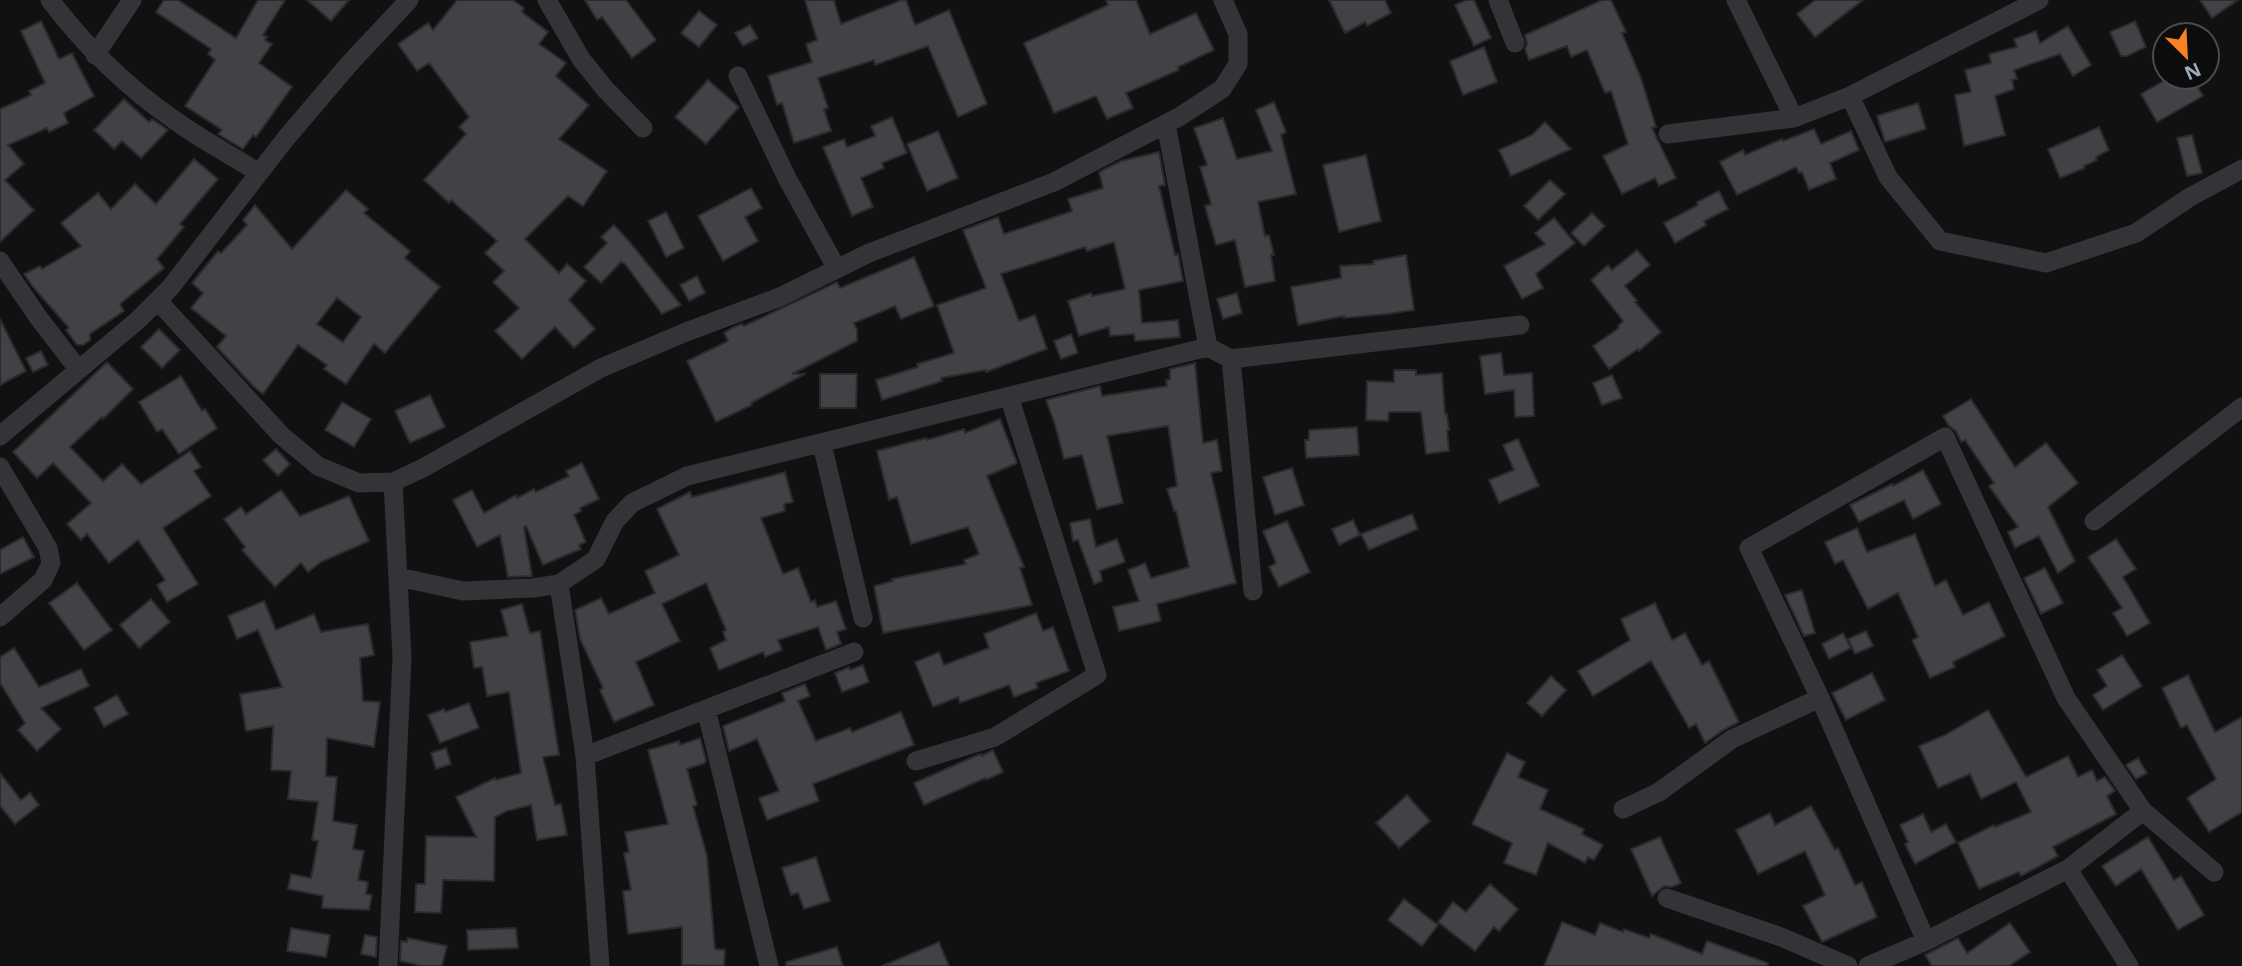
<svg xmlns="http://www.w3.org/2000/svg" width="2242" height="966" font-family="'Open Sans',sans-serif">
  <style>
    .building { fill: #404245; stroke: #2b2b2e; stroke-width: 2; fill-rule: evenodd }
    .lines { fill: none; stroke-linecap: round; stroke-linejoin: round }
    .minor { stroke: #323437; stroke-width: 19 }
  </style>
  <rect width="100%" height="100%" fill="#111112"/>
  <!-- building -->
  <path class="building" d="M164,0H178L236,38L258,0H285L263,35L267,37L265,40L272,44L259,63L292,87L256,137L253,135L243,149L218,134L222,130L185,106L215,60L208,54L211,49L156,12Z
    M307,0H349L331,21Z
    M457,0H513L524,8L522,12L548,32L539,44L566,63L556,76L589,105L559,139L607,171L583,206L568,196L525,239L559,273L567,264L586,281L569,300L595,329L574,348L555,327L522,359L495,331L519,308L493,282L504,271L485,253L497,241L451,200L449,203L424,180L466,134L459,127L469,117L429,63L417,71L398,44L428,23L433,30Z
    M585,0H626L656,40L632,58L602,17L597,20Z
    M805,0H834L841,24L902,0H906L915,25L949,10L987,104L958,117L928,46L875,65L874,60L818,78L828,108L824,109L831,131L794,143L782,103L777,105L768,76L812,62L806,44L817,40Z
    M1106,0H1136L1150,34L1196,13L1214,50L1178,67L1179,70L1126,93L1133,108L1107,119L1096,96L1054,113L1024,43L1108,5Z
    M1329,0H1385L1391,13L1367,26L1365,22L1345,33Z
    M1466,0H1474L1491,38L1474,46L1455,5Z
    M1602,0H1611L1626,32L1622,33L1641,78L1656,127L1652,128L1676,178L1659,186L1655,178L1622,194L1603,156L1628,144L1611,91L1605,93L1587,50L1571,57L1567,46L1529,60L1525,49L1527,44L1525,35Z
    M1815,0H1863L1815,37L1797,14Z
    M2200,0H2238L2212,18Z
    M699,11L717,25L699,47L681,33Z
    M41,21L59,59L72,53L94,96L64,113L68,123L49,132L47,128L8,145L24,164L5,180L34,210L0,242V109L31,95L29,91L45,83L21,31Z
    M2135,21L2146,47L2127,56H2121L2110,32Z
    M750,25L758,38L743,46L735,33Z
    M2068,26L2091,65L2073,76L2060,54L2014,70L2017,79L2012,80L2014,89L1995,96L2005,135L1964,146L1955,95L1971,92L1965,70L1991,63L1989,54L2017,47L2014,39L2036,31L2040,43Z
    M1484,47L1497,82L1463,95L1450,61Z
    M2170,77H2192L2203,96L2157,122L2141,94Z
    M708,80L739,107L706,144L675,117Z
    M124,99L149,122L152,119L168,130L141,158L122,141L114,149L94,130Z
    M1274,102L1286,132L1281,135L1296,194L1258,202L1265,236L1269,235L1274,255H1271L1275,281L1245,287L1235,240L1216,245L1205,206L1211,204L1200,167L1207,165L1194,128L1223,118L1237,159L1272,151L1256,110Z
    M1918,103L1926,129L1885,142L1877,116Z
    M892,117L907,153L882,163L884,168L861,178L873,207L852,216L823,147L844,139L847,147L875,136L871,126Z
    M1545,122L1571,149L1511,176L1499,150L1532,135Z
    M2099,127L2109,150L2096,157L2097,160L2084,166L2085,168L2060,178L2048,149Z
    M1814,129L1821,144L1851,131L1859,150L1830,163L1836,179L1809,190L1802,172L1799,173L1796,167L1737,195L1720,162L1743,150L1745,155L1782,139L1783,141Z
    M938,131L958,178L927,191L907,144Z
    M2192,135L2202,173L2187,176L2177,138Z
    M1159,152L1165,185L1159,186L1175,255L1178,254L1183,281L1139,290L1142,323L1178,320L1180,337L1135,341L1134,334L1110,336L1109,327L1079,336L1068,301L1091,293L1092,296L1125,289L1114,242L1087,251L1085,247L1001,274L1019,321L1035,315L1047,349L986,372V370L941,378L942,381L882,400L876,380L918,367L917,364L954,353L937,305L986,288L963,230L998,217L1004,234L1072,211L1068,199L1103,188L1099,172L1121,161Z
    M1366,155L1381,221L1339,232L1323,165Z
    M194,159L218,179L180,224L184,227L157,259L164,268L120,304L124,311L90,334V340L83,345H77L66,330L69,328L33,287L24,274L40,266L42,269L81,246L61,223L98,193L111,209L135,184L156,204Z
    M1550,180L1565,194L1538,220L1524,206Z
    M751,188L762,208L745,217L758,241L723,261L698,216Z
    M346,190L368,209L364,213L410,251L405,258L440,287L385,353L374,344L346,384L324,369L327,365L298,345L263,394L254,387L217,347L226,336L191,308L203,293L192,283L218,251L221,253L247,225L243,220L255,205L292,249ZM337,298L361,317L343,342L317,324Z
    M1719,191L1728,209L1704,221L1706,225L1675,243L1664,223L1698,205L1697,202Z
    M666,212L684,248L666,257L648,221Z
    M1592,213L1605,226L1584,246L1571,233Z
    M1554,218L1575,243L1536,274L1543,288L1522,299L1504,266L1545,244L1535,233Z
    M614,225L628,240L681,305L662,314L625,264L621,262L601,283L584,267L607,243L601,237Z
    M1637,250L1650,265L1625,286L1637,301L1635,302L1661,332L1639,351L1638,349L1609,369L1593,346L1619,328L1618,326L1623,321L1591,280L1608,265L1612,270Z
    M1406,255L1414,310L1388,314L1344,318V316L1298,325L1291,287L1341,278L1340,266L1374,264L1373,261Z
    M914,257L934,306L901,319L895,306L854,323L857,330V341L792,374H805L751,403L752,405L716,422L687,361L728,341L724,333L734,327L742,324L744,326L837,282L840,288Z
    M697,276L705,293L689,301L680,285Z
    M1237,293L1242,313L1223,319L1217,299Z
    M0,319L26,371L0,385Z
    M159,329L180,350L162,368L141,347Z
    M1071,334L1078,353L1061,359L1054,341Z
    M41,351L48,365L33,372L26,358Z
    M1501,353L1504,375L1532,373L1534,416L1515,417L1514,390L1485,394L1480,356Z
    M107,362L133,389L103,419L102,417L70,447L103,481L122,464L141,484L190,451L201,467L194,471L211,496L163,528L198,584L167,602L157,585L165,580L138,540L109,563L87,534L81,540L67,524L91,503L53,463L37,478L13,452Z
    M1195,363L1203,443L1217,440L1222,471L1211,473L1236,583L1157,604L1161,621L1119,631L1113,607L1139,601L1128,570L1145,563L1151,578L1189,567L1176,511H1174L1167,489L1177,486L1168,426L1107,436L1123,503L1097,509L1082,455L1064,459L1055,425L1046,400L1100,386L1102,396L1167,386L1166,380L1170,379V369Z
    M1394,370H1416V375L1442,373L1445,414H1447L1449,430H1447L1449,451L1426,454L1421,412H1389L1388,421L1366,420L1367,381L1394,382Z
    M820,374H857L856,408H820Z
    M1612,375L1622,398L1602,405L1593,383Z
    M181,376L202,411L205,409L217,428L179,454L162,429L157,432L139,402Z
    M430,395L445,427L410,443L395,411Z
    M1971,399L2015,467L2046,443L2078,483L2048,507L2075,561L2058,573L2039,536L2015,548L2008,532L2018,527L1989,486L1994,483L1965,440L1961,442L1956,431L1949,426L1943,416Z
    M342,402L371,419L354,447L325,430Z
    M1000,419L1017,463L987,476L1022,562L1024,567L1020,568L1032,605L883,633L874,586L893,581L892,579L966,564L964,560L979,554L968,527L911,544L897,497L889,500L877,451L926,438L927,440L964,429L965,433Z
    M1357,427L1359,455L1306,458L1305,440H1309V430Z
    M1518,439L1539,486L1499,503L1489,480L1514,470L1503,445Z
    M276,449L290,464L278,476L263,460Z
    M582,463L599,499L580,508L581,511L574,515L586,542L579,545L581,549L543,565L526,526L524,527L532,576L508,577L500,535L477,547L453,500L472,490L484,513L516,495L517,498L534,489L536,492L569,476L566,471Z
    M1292,468L1304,505L1275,515L1263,477Z
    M1923,470L1941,504L1913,519L1904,500L1859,522L1850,505L1892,484L1893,486Z
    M785,472L793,502L784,504L785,511L761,518L783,574L798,568L811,602L815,600L817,607L836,601L846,629L837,632L841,644L826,650L818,627L778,640L782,650L765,657L763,652L719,670L710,648L726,640L723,632L726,630L706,583L662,604L680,641L636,662L654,705L614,722L600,690L603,688L580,639L575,610L601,598L609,614L655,593L645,571L679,555L657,509L690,492L692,497Z
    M281,490L300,516L349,496L369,541L321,562L308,572L301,563L275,587L242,550L245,547L224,519L241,507L246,514Z
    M1412,514L1418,529L1369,550L1361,534Z
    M1090,519L1096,547L1117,539L1125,562L1100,571L1102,581L1094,584L1078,540L1073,541L1070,523Z
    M1353,520L1360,535L1339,545L1332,529Z
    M1287,521L1310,572L1279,587L1269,567L1276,563L1263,531Z
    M1857,528L1867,552L1915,534L1935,586L1946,580L1963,615L1989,602L2005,636L1953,662L1955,667L1930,678L1912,640L1918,637L1898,593L1868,609L1843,560L1835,564L1825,542Z
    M23,537L34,557L0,574V550Z
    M2116,539L2136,569L2123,577L2150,623L2127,636L2113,613L2122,608L2088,557Z
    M2045,568L2063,603L2041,614L2024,578Z
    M77,583L112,630L84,650L49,603Z
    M1802,590L1815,633L1804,636L1785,595Z
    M151,599L170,622L139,648L120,625Z
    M264,601L276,630L314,614L321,632L368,624L374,655L360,658L363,701L380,702L374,747L327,738L326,776L337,777L333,821L357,825L353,849L364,851L358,880L368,882L366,894L372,895L369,910L322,908L323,896L288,889L291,874L311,878L318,841L312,840L318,802L288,799L291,771L271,770L273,726L246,731L240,694L282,687L258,630L237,639L228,616Z
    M1655,603L1672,640L1685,633L1702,665L1709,661L1739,722L1725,729L1705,743L1696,724L1689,728L1651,661L1593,696L1578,671L1630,640L1621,619Z
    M522,604L530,633L540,631L559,755L543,757L555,805L561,804L567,835L537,840L531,805L507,811L495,817L494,881L443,880L441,913L415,912L416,884H425L426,836L476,837L456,797L495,778L496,780L521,773L509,692L487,696L482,667L474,668L470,642L508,636L501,610Z
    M1036,613L1043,631L1053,627L1069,671L1036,683L1038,688L1014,697L1009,685L960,703L958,697L933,707L915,662L939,652L944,665L989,648L984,634Z
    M1866,631L1873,646L1855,654L1848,639Z
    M1843,633L1851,648L1829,659L1822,644Z
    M14,648L39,687L81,669L89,686L41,708L61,729L37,751L18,730L25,723L0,683V657Z
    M2122,655L2142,686L2103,710L2093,695L2107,686L2097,670Z
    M863,665L869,682L842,692L835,673L849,667L850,670Z
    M1872,673L1885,700L1846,720L1832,693Z
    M2188,675L2215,732L2242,717V812L2209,832L2187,798L2216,779L2187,725L2181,728L2162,688Z
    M1551,676L1566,690L1542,716L1527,703Z
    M805,684L810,696L798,701L816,741L850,728L852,732L901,712L914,745L813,784L819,801L767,820L759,798L779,791L757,739L729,751L723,726L785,701L782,693Z
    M117,695L128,714L104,727L94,708Z
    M469,703L479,728L440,743L428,715L444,709L445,712Z
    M1988,710L2026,777L2068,756L2078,777L2092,770L2097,781L2105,777L2115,791L2107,796L2116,814L2053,847L2058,856L2021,876L2019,872L1979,889L1958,843L1994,825L1995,827L2031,812L2016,782L1981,799L1970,774L1938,788L1919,746L1945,735Z
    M700,738L706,760L705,763L687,769L697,805L693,806L707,856L715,949L725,950L724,966L682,965V927L628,934L623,891L631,890L624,853L629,852L625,832L668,824L648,750L679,741L680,745Z
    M446,748L451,764L436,769L431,753Z
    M993,750L1003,772L986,780L985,778L924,805L914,783L973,757L981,754L982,756Z
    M1507,753L1525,762L1518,777L1548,790L1540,809L1584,829L1582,834L1603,845L1594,860L1588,857L1585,863L1548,843L1536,875L1504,863L1512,843L1472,824Z
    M2138,758L2147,773L2136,779L2126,765Z
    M0,773L21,800L30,793L39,805L15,824L0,806Z
    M1407,795L1430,821L1399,848L1376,823Z
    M1811,806L1835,850L1838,848L1855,885L1862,882L1877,917L1822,942L1803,906L1825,895L1805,851L1758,874L1736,830L1770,813L1775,825Z
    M1923,814L1931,832L1946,824L1956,842L1915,864L1905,844L1908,842L1900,825Z
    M1660,837L1681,883L1672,887L1664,886L1652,896L1631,849Z
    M2148,837L2174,880L2181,876L2204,915L2178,930L2141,869L2116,886L2102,866Z
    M816,857L830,901L804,909L798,893L791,895L782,868Z
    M1490,884L1518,909L1499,931L1494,927L1475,951L1438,922L1453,902L1466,912Z
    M1404,899L1438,925L1422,946L1388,920Z
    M1562,922L1595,935L1600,923L1623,932L1624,929L1649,938L1651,934L1702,954L1707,941L1768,963L1767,966H1544Z
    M2010,923L2030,952L2009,966H1932L1925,955L1958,938L1967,953Z
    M291,928L330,935L326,957L287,951Z
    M516,928L518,948L468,950L467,930Z
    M365,935L377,937L376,957L361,954Z
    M408,938L447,946L442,966H422L400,961L401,941L407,942Z
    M939,942L949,966H882Z
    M837,947L843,966H786V962Z"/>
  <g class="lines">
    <!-- minor -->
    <path class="minor" d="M50,0C85,46 125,86 173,119C200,139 231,155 259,173
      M547,0L581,59L606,90L643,128
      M1498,0L1515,43
      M1736,0L1794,118L1850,96L2039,0
      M95,55L132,0
      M738,76L787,178L837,269
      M1850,96L1888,177L1940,241L2046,263L2136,233L2190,197L2242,169
      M1166,124L1208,347
      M1668,134L1794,118
      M0,261L38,317L78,369
      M158,301L281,435L318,466L359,483L393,482L423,468L601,368L686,332L780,297L869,253L1054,182L1179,117L1222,89L1238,64V34L1223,0
      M1231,359L1253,591
      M0,436L138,320L170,288L287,137L350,63L409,0
      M822,444L863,618
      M0,467L48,548L51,563L43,580L0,617
      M2094,521L2242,407
      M398,577L463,591L533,588L559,584L596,559L615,521L632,503L687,476L1208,347L1231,359L1520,325
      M559,584L585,756L600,966
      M706,709L769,966
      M585,756L854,652
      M916,761L995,737L1097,675L1009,396
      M1623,809L1659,792L1732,739L1820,698
      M2143,811L2214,872
      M2068,869L2129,966
      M1667,898L1781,937L1848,966
      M388,966L402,657L393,482
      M1868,966L1926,941L2068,869L2143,811L2066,698L1945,437L1749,548L1820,698L1926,941"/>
  </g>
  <!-- north arrow -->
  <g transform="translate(2186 56) rotate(156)"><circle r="33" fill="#0c0c0d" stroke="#484c50" stroke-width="2"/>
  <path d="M0-5L12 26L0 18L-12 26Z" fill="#f78024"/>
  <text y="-10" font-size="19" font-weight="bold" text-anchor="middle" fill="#a1abb4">N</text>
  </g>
</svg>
